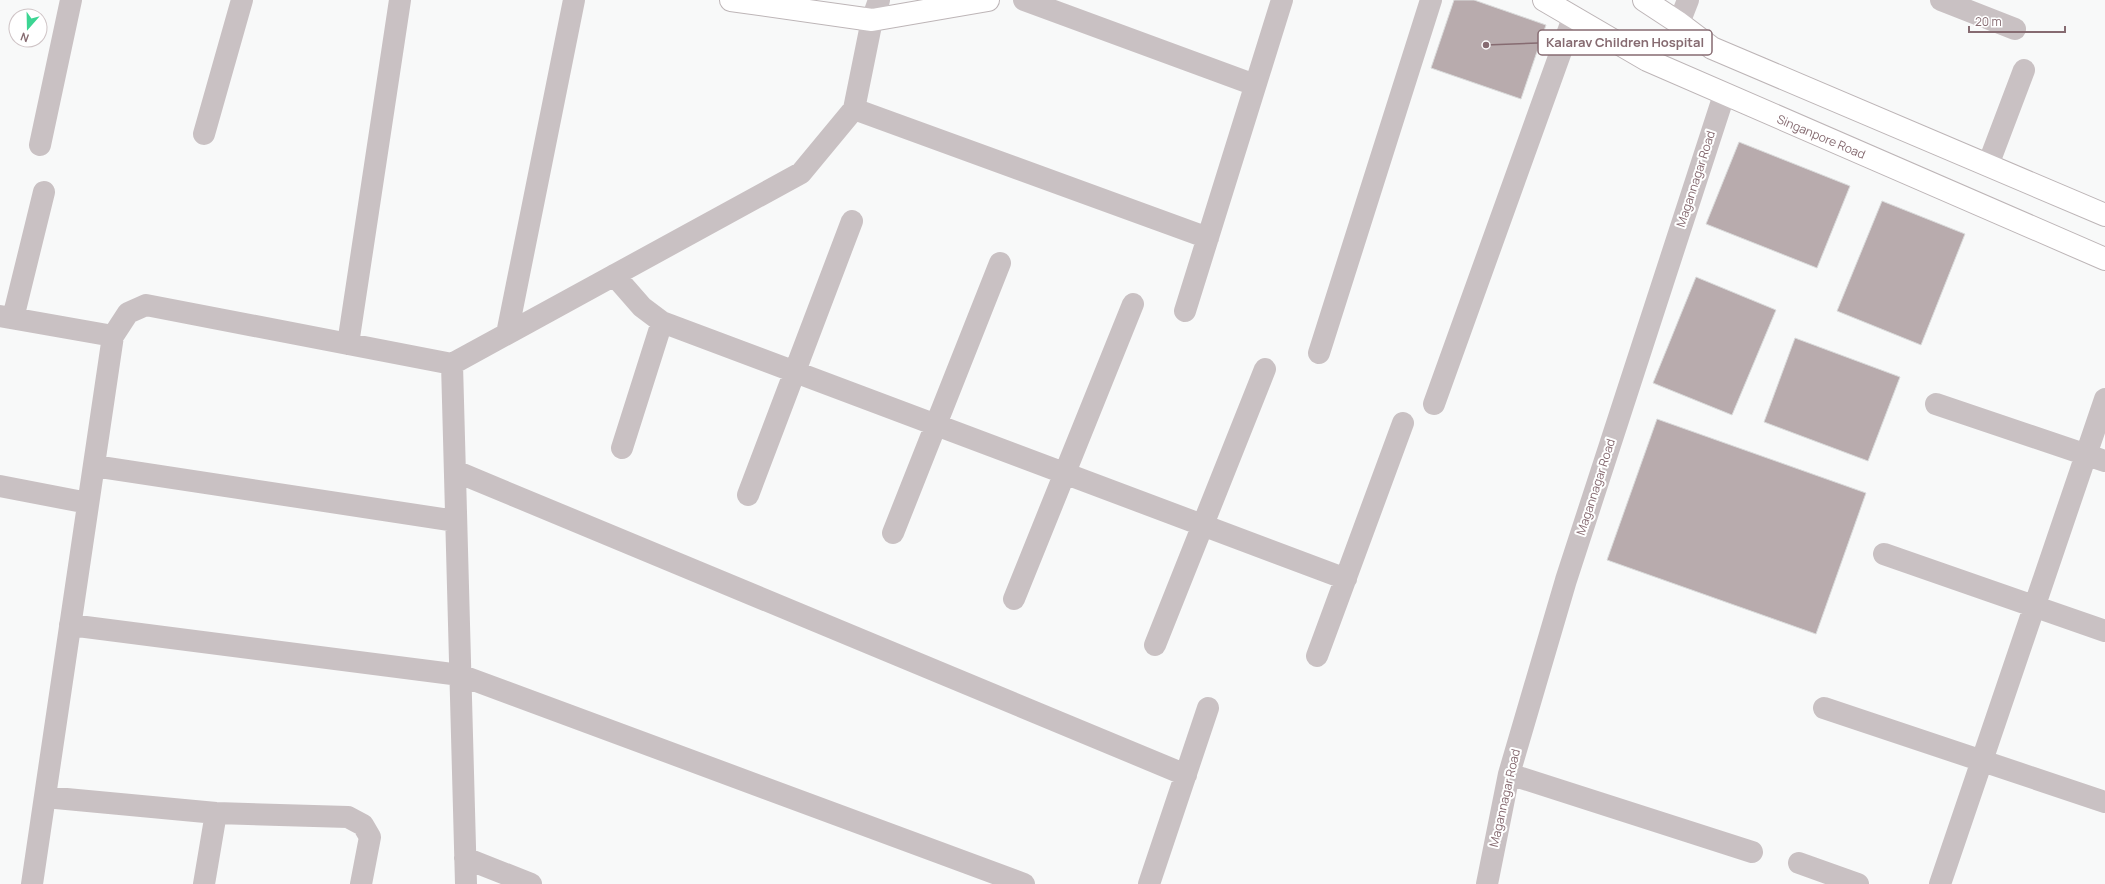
<svg xmlns="http://www.w3.org/2000/svg" width="2105" height="884" font-family="Manrope,sans-serif">
  <style>
    .building { fill: #b8abad; stroke: #dadbdb }
    .lines { fill: none; stroke-linecap: round; stroke-linejoin: round }
    .major-casing { stroke: #bdb5b7; stroke-width: 24 }
    .minor { stroke: #c9c1c3; stroke-width: 22 }
    .major { stroke: #fff; stroke-width: 22 }
    .labels { text-anchor: middle; stroke-width: 4; stroke-linejoin: round; paint-order: stroke }
    .street-label { font-size: 12px; fill: #866b71; stroke: #fff }
    .leader { fill: none; stroke: #866b71; stroke-width: 1.5 }
    .callout-dot { fill: #866b71; stroke: #fff; stroke-width: 1.5 }
    .callout { fill: #fff; stroke: #866b71; stroke-width: 1.5 }
    .callout-label { font-size: 13px; text-anchor: middle; font-weight: bold; fill: #866b71 }
  </style>
  <rect width="100%" height="100%" fill="#f8f9f9"/>
  <!-- building -->
  <path class="building" d="M1454,0H1474L1546,25L1521,99L1431,68Z
    M1739,142L1850,186L1817,268L1706,224Z
    M1882,201L1965,234L1921,345L1837,311Z
    M1696,277L1776,310L1732,415L1653,383Z
    M1795,338L1900,377L1868,461L1764,422Z
    M1657,419L1866,493L1816,634L1607,560Z"/>
  <g class="lines">
    <!-- major casing -->
    <g class="major-casing">
      <path id="major" d="M731,0L872,20L988,0
        M1544,0L1647,60L2105,259
        M1644,0L1679,23L1712,48L2105,215"/>
    </g>
    <!-- minor -->
    <path class="minor" d="M1024,0L1255,85
      M1941,0L2015,29
      M1679,23L1688,0
      M854,109L1208,238
      M204,134L242,0
      M40,145L71,0
      M1988,165L2024,70
      M614,275L642,307L662,322L1346,579
      M1185,311L1282,0
      M0,316L113,336
      M13,318L44,192
      M507,334L574,0
      M348,344L400,0
      M1319,353L1431,0
      M1434,404L1573,18
      M1936,404L2105,461
      M622,448L662,322
      M94,466L456,521
      M455,471L1186,775
      M0,486L88,503
      M748,495L852,221
      M893,533L1000,263
      M1884,554L2105,631
      M1014,599L1133,304
      M70,625L460,675L1024,884
      M1155,645L1265,369
      M1317,656L1403,423
      M1824,708L2105,802
      M1509,774L1752,852
      M45,797L216,813L348,817L363,825L370,837L361,884
      M465,858L531,884
      M1799,863L1858,884
      M32,884L113,336L128,313L146,305L452,364
      M204,884L216,813
      M466,884L452,364L801,173L854,109L872,20L879,0
      M1149,884L1208,708
      M1487,884L1509,774L1566,580L1724,95
      M1940,884L2105,399"/>
    <!-- major -->
    <use href="#major" class="major"/>
  </g>
  <g class="labels">
    <!-- street labels -->
    <g class="street-label">
      <text transform="translate(1821 137) rotate(23)" y="4">Singanpore Road</text>
      <text transform="translate(1696 179) rotate(-72)" y="4">Magannagar Road</text>
      <text transform="translate(1596 487) rotate(-72)" y="4">Magannagar Road</text>
      <text transform="translate(1505 798) rotate(-77)" y="4">Magannagar Road</text>
    </g>
  </g>
  <!-- callouts -->
  <path class="leader" d="M1486 45L1538 43"/>
  <circle class="callout-dot" cx="1486" cy="45" r="4"/>
  <rect class="callout" x="1538" y="30" width="174" height="25" rx="4"/>
  <g class="callout-label">
    <text x="1625" y="47">Kalarav Children Hospital</text>
  </g>
  <!-- north arrow -->
  <g transform="translate(28 28) rotate(200)"><circle r="19" fill="#ffffff" stroke="#cfc4c6"/>
  <path d="M0-3L7 15L0 10L-7 15Z" fill="#3cd593"/>
  <text y="-6" font-size="11" font-weight="bold" text-anchor="middle" fill="#866b71">N</text>
  </g>
  <!-- scale -->
  <path d="M1969 26v6h96v-6" fill="none" stroke="#866b71" stroke-width="2"/>
  <text x="1975" y="26" font-size="12" fill="#866b71" stroke="#ffffff" stroke-width="3" paint-order="stroke">20 m</text>
</svg>
